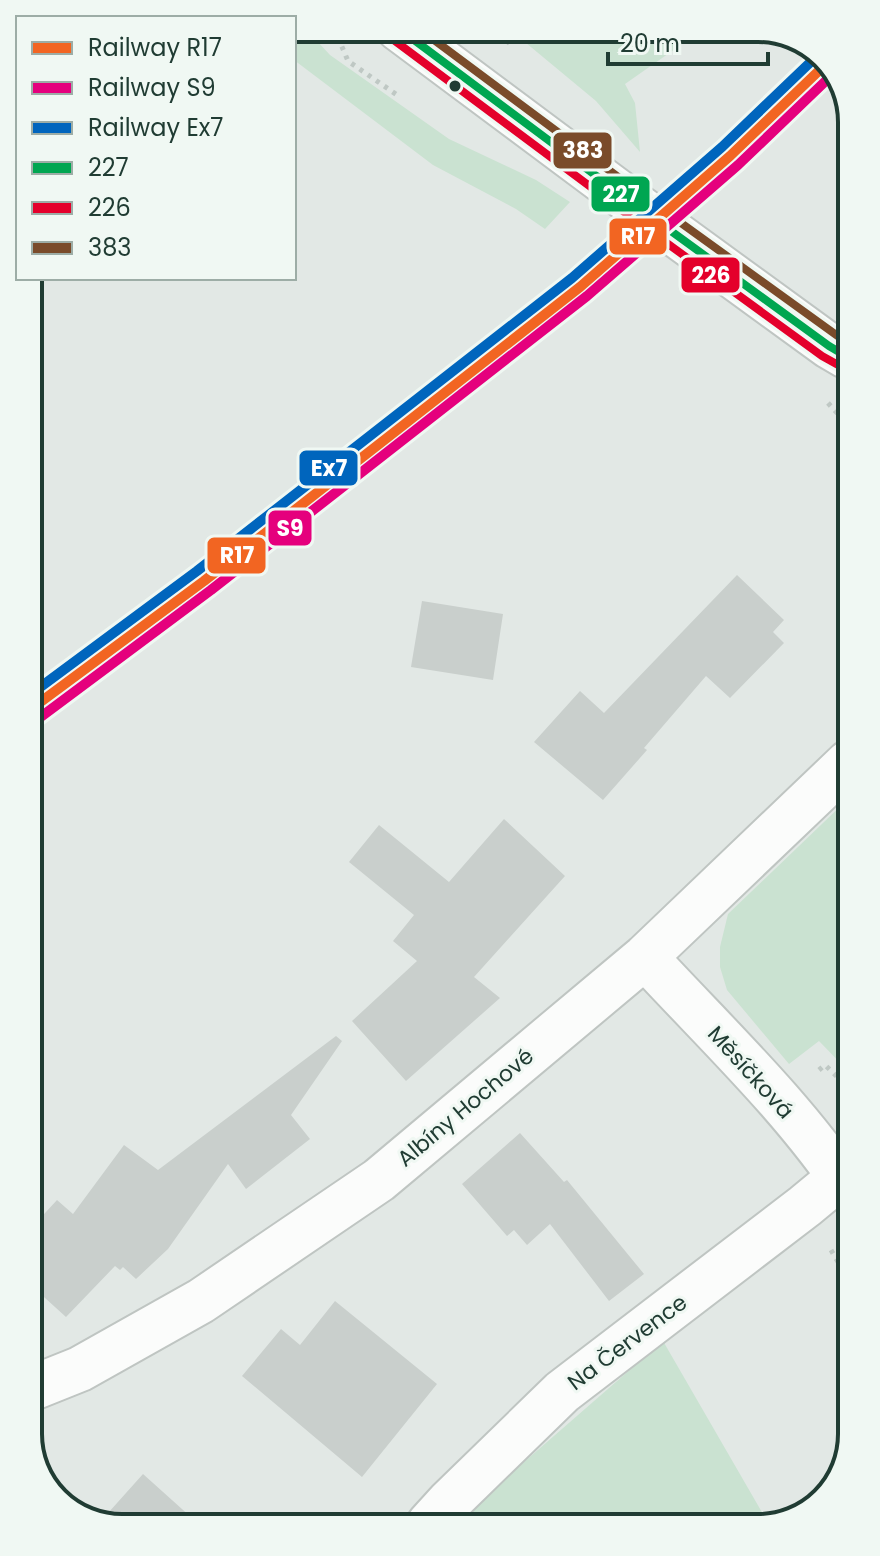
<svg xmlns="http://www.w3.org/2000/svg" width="880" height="1556" font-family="Poppins,sans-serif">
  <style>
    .green { fill: #cae2d1 }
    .building { fill: #c9cfcc }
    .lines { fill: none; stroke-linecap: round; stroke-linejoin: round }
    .minor-casing { stroke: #bfc5c2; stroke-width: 48 }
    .tertiary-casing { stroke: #bfc5c2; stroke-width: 48 }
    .path { stroke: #bfc8c4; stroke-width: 5; stroke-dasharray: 4 6; stroke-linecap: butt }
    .minor { stroke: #fbfcfb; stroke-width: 44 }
    .tertiary { stroke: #fbfcfb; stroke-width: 44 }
    .bus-1-casing { stroke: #f0f8f3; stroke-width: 14 }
    .bus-2-casing { stroke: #f0f8f3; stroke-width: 14 }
    .bus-3-casing { stroke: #f0f8f3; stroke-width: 14 }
    .bus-1 { stroke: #00a651; stroke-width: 8 }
    .bus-2 { stroke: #e4002b; stroke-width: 8 }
    .bus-3 { stroke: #7a4b2a; stroke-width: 8 }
    .rail-1-casing { stroke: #f0f8f3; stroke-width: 16 }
    .rail-2-casing { stroke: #f0f8f3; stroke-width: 16 }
    .rail-3-casing { stroke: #f0f8f3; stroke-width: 16 }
    .rail-1 { stroke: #f26522; stroke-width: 10 }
    .rail-2 { stroke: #e5007d; stroke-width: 10 }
    .rail-3 { stroke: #0065bd; stroke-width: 10 }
    .bus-dot { fill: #203c33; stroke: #f0f8f3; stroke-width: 3 }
    .labels { text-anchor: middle; stroke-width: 6; stroke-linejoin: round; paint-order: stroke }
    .street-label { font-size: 22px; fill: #203c33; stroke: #f0f8f3 }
    .rim { fill: none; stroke: #203c33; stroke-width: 4 }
    .line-badge { stroke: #f0f8f3; stroke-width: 3 }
    .badge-label { font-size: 22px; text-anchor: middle; font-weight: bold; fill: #fff }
  </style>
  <rect width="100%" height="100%" fill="#e2e8e5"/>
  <!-- green -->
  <path class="green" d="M294,28H305L330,55L449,139L536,180L570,202L545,229L516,209L433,165L294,60Z
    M508,28H705L625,84L635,103L640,152L596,101Z
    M848,799L850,1073L819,1041L789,1064L727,990L720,967V947L728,914Z
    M663,1341L767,1521L453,1524Z"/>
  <!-- building -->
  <path class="building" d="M737,575L784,620L773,632L784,643L730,698L706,676L644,748L647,750L603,800L534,742L580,691L604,713Z
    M422,601L503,614L493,680L411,667Z
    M504,819L565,876L474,977L500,998L406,1081L352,1021L417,961L393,941L414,915L349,862L379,825L449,882Z
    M336,1036L342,1041L291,1115L310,1139L246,1189L228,1164L168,1249L136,1279L123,1267L120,1270L115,1266L66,1317L34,1288V1225L57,1200L73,1214L124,1145L158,1170Z
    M520,1133L564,1182L567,1180L644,1274L609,1301L550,1224L527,1245L514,1230L507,1236L462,1184Z
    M335,1301L437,1384L362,1477L242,1376L281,1329L300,1345Z
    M143,1474L202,1527L115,1528L100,1522Z"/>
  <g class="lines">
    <!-- minor casing -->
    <g class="minor-casing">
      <path id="minor" d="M645,957C715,1033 793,1106 851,1193
        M35,1387L80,1369L201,1301L379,1180L645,957L848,763
        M429,1524L449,1502L562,1392L805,1206L840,1177"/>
    </g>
    <!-- tertiary casing -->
    <g class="tertiary-casing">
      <path id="tertiary" d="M398,28L638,207L829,346L846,356"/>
    </g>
    <!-- path -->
    <path class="path" d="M334,28L348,61L400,97
      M491,28L514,47
      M828,403L846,423
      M819,1070L825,1065L850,1089
      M831,1250L851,1284"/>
    <!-- minor -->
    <use href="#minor" class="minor"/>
    <!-- tertiary -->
    <use href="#tertiary" class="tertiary"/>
    <!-- bus-1 casing -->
    <g class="bus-1-casing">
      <path id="bus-1" d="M398,28L638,207L829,346L846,356"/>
    </g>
    <!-- bus-2 casing -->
    <g class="bus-2-casing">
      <path id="bus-2" d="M391,38L631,217L822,356L840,366"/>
    </g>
    <!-- bus-3 casing -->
    <g class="bus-3-casing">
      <path id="bus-3" d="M418,28L645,197L846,342"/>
    </g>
    <!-- bus-1 -->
    <use href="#bus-1" class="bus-1"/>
    <!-- bus-2 -->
    <use href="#bus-2" class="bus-2"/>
    <!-- bus-3 -->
    <use href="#bus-3" class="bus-3"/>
    <!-- rail-1 casing -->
    <g class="rail-1-casing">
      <path id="rail-1" d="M31,709L204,581L580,287L730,156L827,63"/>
    </g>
    <!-- rail-2 casing -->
    <g class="rail-2-casing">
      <path id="rail-2" d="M38,719L211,590L587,296L738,165L834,73"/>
    </g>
    <!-- rail-3 casing -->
    <g class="rail-3-casing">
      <path id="rail-3" d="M31,694L197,571L572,278L722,147L819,54"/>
    </g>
    <!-- rail-1 -->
    <use href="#rail-1" class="rail-1"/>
    <!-- rail-2 -->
    <use href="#rail-2" class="rail-2"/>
    <!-- rail-3 -->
    <use href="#rail-3" class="rail-3"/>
  </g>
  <!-- markers -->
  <circle class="bus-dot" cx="455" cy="86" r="7"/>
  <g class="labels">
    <!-- street labels -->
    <g class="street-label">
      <text transform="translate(751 1072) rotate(48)" y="8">Měsíčková</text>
      <text transform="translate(465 1107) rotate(-40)" y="8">Albíny Hochové</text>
      <text transform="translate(627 1342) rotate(-37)" y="8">Na Července</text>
    </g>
  </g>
  <!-- crop -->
  <path d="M0 0H880V1556H0ZM122 42H758A80 80 0 0 1 838 122V1434A80 80 0 0 1 758 1514H122A80 80 0 0 1 42 1434V122A80 80 0 0 1 122 42Z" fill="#f0f8f3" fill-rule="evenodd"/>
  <path class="rim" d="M122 42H758A80 80 0 0 1 838 122V1434A80 80 0 0 1 758 1514H122A80 80 0 0 1 42 1434V122A80 80 0 0 1 122 42Z"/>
  <g class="line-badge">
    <rect x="552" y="131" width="61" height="39" rx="8" fill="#7a4b2a"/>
    <rect x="590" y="175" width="61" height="38" rx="8" fill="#00a651"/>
    <rect x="608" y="217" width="60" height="39" rx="8" fill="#f26522"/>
    <rect x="680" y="256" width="61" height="38" rx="8" fill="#e4002b"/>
    <rect x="298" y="449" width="61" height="38" rx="8" fill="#0065bd"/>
    <rect x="267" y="509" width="46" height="38" rx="8" fill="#e5007d"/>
    <rect x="206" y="536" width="61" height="39" rx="8" fill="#f26522"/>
  </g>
  <g class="badge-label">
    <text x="583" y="158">383</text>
    <text x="621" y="202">227</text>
    <text x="638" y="244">R17</text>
    <text x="711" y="283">226</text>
    <text x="329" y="476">Ex7</text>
    <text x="290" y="536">S9</text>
    <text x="237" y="563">R17</text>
  </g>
  <!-- legend -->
  <rect x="16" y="16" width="280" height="264" fill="#f0f8f3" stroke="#9dada6" stroke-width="2"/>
  <rect x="32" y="42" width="40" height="12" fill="#f26522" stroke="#9dada6" stroke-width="2"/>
  <text x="88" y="56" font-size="24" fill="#203c33">Railway R17</text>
  <rect x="32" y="82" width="40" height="12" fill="#e5007d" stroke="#9dada6" stroke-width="2"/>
  <text x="88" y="96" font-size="24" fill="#203c33">Railway S9</text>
  <rect x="32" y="122" width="40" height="12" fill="#0065bd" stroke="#9dada6" stroke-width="2"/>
  <text x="88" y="136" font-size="24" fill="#203c33">Railway Ex7</text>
  <rect x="32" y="162" width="40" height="12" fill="#00a651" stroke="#9dada6" stroke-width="2"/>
  <text x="88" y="176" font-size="24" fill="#203c33">227</text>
  <rect x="32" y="202" width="40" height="12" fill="#e4002b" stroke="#9dada6" stroke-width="2"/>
  <text x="88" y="216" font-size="24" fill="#203c33">226</text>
  <rect x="32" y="242" width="40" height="12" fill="#7a4b2a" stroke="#9dada6" stroke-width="2"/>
  <text x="88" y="256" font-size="24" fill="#203c33">383</text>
  <!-- scale -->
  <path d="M608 52v12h160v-12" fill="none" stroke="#203c33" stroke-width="4"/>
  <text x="620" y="52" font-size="24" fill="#203c33" stroke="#f0f8f3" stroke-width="6" paint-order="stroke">20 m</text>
</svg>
